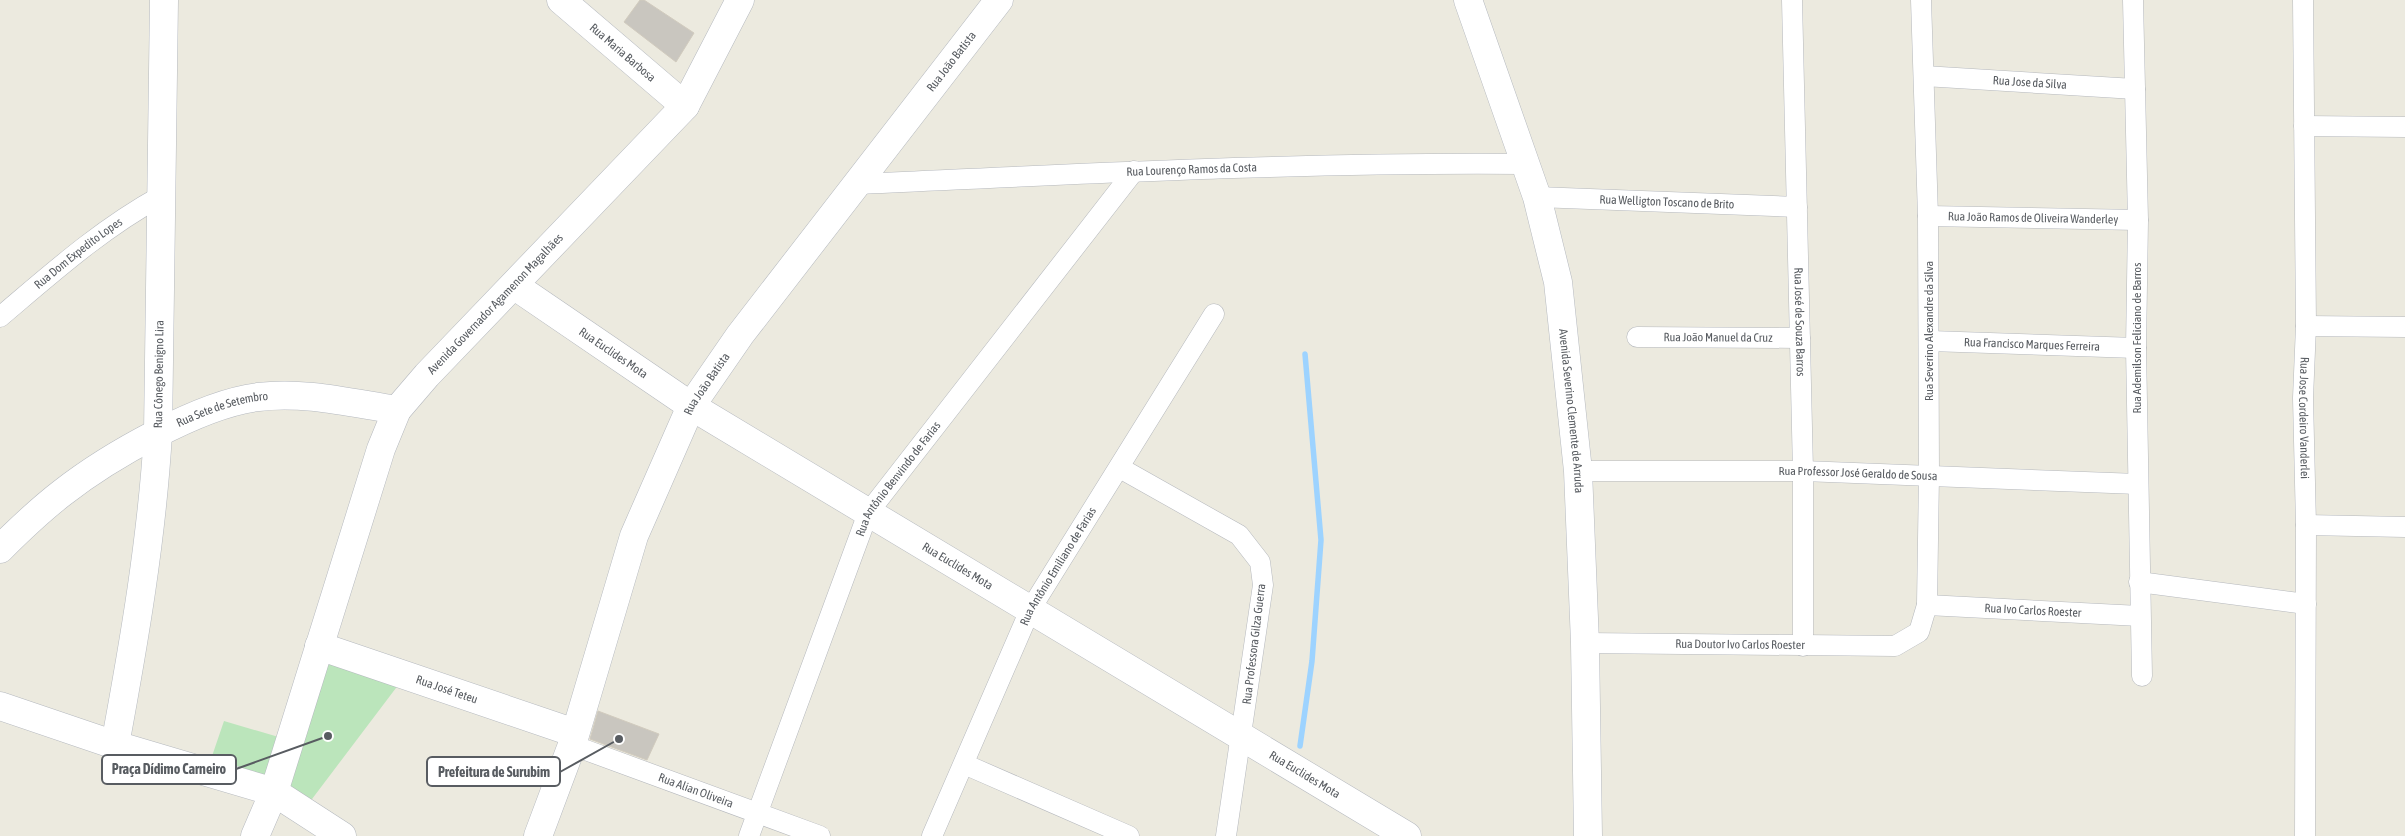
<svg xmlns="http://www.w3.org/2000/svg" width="2405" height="836" font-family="'Asap Condensed',sans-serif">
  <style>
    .green { fill: #bbe5bb }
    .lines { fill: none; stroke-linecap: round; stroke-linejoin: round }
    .stream { stroke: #9dd3ff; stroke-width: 5.5 }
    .building { fill: #c9c6bf; stroke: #d1cbbe }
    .street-casing { stroke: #b5b8bd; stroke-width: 21 }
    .secondary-casing { stroke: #b5b9bf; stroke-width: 29 }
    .street { stroke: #fff; stroke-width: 20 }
    .secondary { stroke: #fff; stroke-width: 28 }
    .labels { text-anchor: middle; stroke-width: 4.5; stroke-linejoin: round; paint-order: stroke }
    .street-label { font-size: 12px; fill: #585c61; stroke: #fff }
    .leader { fill: none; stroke: #585c61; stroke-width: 2 }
    .callout-dot { fill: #585c61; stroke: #fff; stroke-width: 2 }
    .callout { fill: #fff; stroke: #585c61; stroke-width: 2 }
    .callout-label { font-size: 14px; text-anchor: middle; font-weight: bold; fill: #585c61 }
  </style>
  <rect width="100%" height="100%" fill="#eceadf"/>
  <!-- green -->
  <path class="green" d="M325,654L402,680L309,803L278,792Z
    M224,721L282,738L268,777L210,762Z"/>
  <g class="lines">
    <!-- stream -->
    <path class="stream" d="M1300,746L1312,661L1321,540L1305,354"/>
  </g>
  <!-- building -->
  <path class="building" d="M640,0H644L694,33L676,62L624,22Z
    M598,711L659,734L647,760L590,739Z"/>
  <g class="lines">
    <!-- street casing -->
    <g class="street-casing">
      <g id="street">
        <path id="s1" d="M1792,0L1803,471V646"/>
        <path d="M2133,0L2138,220L2136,348L2142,676"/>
        <path id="s2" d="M2303,0L2306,326L2303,398L2306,525L2305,836"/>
        <path id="s3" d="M1924,76L2135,89"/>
        <path d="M2304,126L2405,127"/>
        <path id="s4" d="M857,184C1080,174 1303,162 1526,164"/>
        <path id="s5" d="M1537,197L1797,207"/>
        <path id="s6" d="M1928,216L2138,220"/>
        <path id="s7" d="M0,317C52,273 101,229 161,196"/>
        <path d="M2306,326L2405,327"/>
        <path id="s8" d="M1637,337L1800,338"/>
        <path id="s9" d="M1930,341L2136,348"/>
        <path d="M1120,468L1239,535L1260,562L1263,585L1226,836"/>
        <path id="s10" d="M1578,471H1803L2138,484"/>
        <path d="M2306,525L2405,527"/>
        <path d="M2139,582L2306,604"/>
        <path id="s11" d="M1927,605L2140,616"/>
        <path id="s12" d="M1585,643L1895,646L1919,632L1927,605L1929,475L1928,216L1921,0"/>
        <path id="s13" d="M572,745L820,836"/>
        <path d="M964,764L1129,836"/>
        <path id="s14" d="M749,836L868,513L1134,171"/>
        <path id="s15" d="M932,836L1030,610L1214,314"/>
      </g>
    </g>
    <!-- secondary casing -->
    <g class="secondary-casing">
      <g id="secondary">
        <path id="s16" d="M561,0L685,106"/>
        <path id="s17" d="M1468,0L1537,197L1558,282L1578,471L1585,643L1588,836"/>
        <path id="s18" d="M515,286L691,406L1407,836"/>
        <path id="s19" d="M0,549C20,529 40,510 62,493C108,457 200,404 258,397C304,391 351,403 397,410"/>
        <path id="s20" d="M319,646L575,733"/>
        <path d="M0,706L115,745L274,792L342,836"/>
        <path id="s21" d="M115,745C134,642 152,538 158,433L164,0"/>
        <path id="s22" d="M255,836L274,792L381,449L397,410L427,375L685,106L740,0"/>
        <path id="s23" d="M538,836L572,745L634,536L691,406L740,335L999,0"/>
      </g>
    </g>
    <!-- street -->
    <use href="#street" class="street"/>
    <!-- secondary -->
    <use href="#secondary" class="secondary"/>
  </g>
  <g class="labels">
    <!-- street labels -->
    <g class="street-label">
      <text dy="4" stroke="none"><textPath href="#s16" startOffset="81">Rua Maria Barbosa</textPath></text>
      <text dy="4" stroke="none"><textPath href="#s23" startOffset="889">Rua João Batista</textPath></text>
      <text dy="4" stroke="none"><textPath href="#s3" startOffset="106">Rua Jose da Silva</textPath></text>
      <text dy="4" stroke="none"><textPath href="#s4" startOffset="335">Rua Lourenço Ramos da Costa</textPath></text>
      <text dy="4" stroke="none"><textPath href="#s5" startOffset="130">Rua Welligton Toscano de Brito</textPath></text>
      <text dy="4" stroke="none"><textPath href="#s6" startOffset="105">Rua João Ramos de Oliveira Wanderley</textPath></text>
      <text dy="4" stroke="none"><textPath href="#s7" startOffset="101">Rua Dom Expedito Lopes</textPath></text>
      <text dy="4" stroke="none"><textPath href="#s22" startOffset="594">Avenida Governador Agamenon Magalhães</textPath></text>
      <text dy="4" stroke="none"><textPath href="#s1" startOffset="322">Rua José de Souza Barros</textPath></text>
      <text transform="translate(1929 331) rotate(-90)" y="4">Rua Severino Alexandre da Silva</text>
      <text dy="4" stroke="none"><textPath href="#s8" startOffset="81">Rua João Manuel da Cruz</textPath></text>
      <text transform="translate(2137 338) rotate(-90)" y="4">Rua Ademilson Feliciano de Barros</text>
      <text dy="4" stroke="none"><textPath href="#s9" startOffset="102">Rua Francisco Marques Ferreira</textPath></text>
      <text dy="4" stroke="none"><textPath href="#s18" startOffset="119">Rua Euclides Mota</textPath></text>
      <text dy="4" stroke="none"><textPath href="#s21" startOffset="374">Rua Cônego Benigno Lira</textPath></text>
      <text dy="4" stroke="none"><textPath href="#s23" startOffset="484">Rua João Batista</textPath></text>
      <text dy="4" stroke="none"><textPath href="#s19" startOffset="266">Rua Sete de Setembro</textPath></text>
      <text dy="4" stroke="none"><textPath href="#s17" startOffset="426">Avenida Severino Clemente de Arruda</textPath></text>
      <text dy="4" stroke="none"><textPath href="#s2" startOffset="418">Rua Jose Cordeiro Vanderlei</textPath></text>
      <text dy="4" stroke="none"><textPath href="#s10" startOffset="280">Rua Professor José Geraldo de Sousa</textPath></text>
      <text dy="4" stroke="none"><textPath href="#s14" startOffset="389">Rua Antônio Benvindo de Farias</textPath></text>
      <text dy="4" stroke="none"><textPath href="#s18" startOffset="524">Rua Euclides Mota</textPath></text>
      <text dy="4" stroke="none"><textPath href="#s15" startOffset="298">Rua Antônio Emiliano de Farias</textPath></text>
      <text dy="4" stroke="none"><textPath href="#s11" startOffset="106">Rua Ivo Carlos Roester</textPath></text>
      <text transform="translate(1254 644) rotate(-83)" y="4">Rua Professora Gilza Guerra</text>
      <text dy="4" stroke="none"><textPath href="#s12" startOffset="155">Rua Doutor Ivo Carlos Roester</textPath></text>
      <text dy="4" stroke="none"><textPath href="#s20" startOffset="135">Rua José Teteu</textPath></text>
      <text dy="4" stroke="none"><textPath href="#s18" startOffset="929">Rua Euclides Mota</textPath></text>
      <text dy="4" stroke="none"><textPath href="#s13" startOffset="132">Rua Alian Oliveira</textPath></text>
    </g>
  </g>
  <!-- callouts -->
  <path class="leader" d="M328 736L236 769M619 739L560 772"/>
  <g class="callout-dot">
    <circle cx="328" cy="736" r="5"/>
    <circle cx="619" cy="739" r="5"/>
  </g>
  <g class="callout">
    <rect x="102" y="755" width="134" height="29" rx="5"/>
    <rect x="427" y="757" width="133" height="29" rx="5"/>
  </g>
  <g class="callout-label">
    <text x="169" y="774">Praça Dídimo Carneiro</text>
    <text x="494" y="777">Prefeitura de Surubim</text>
  </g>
</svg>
